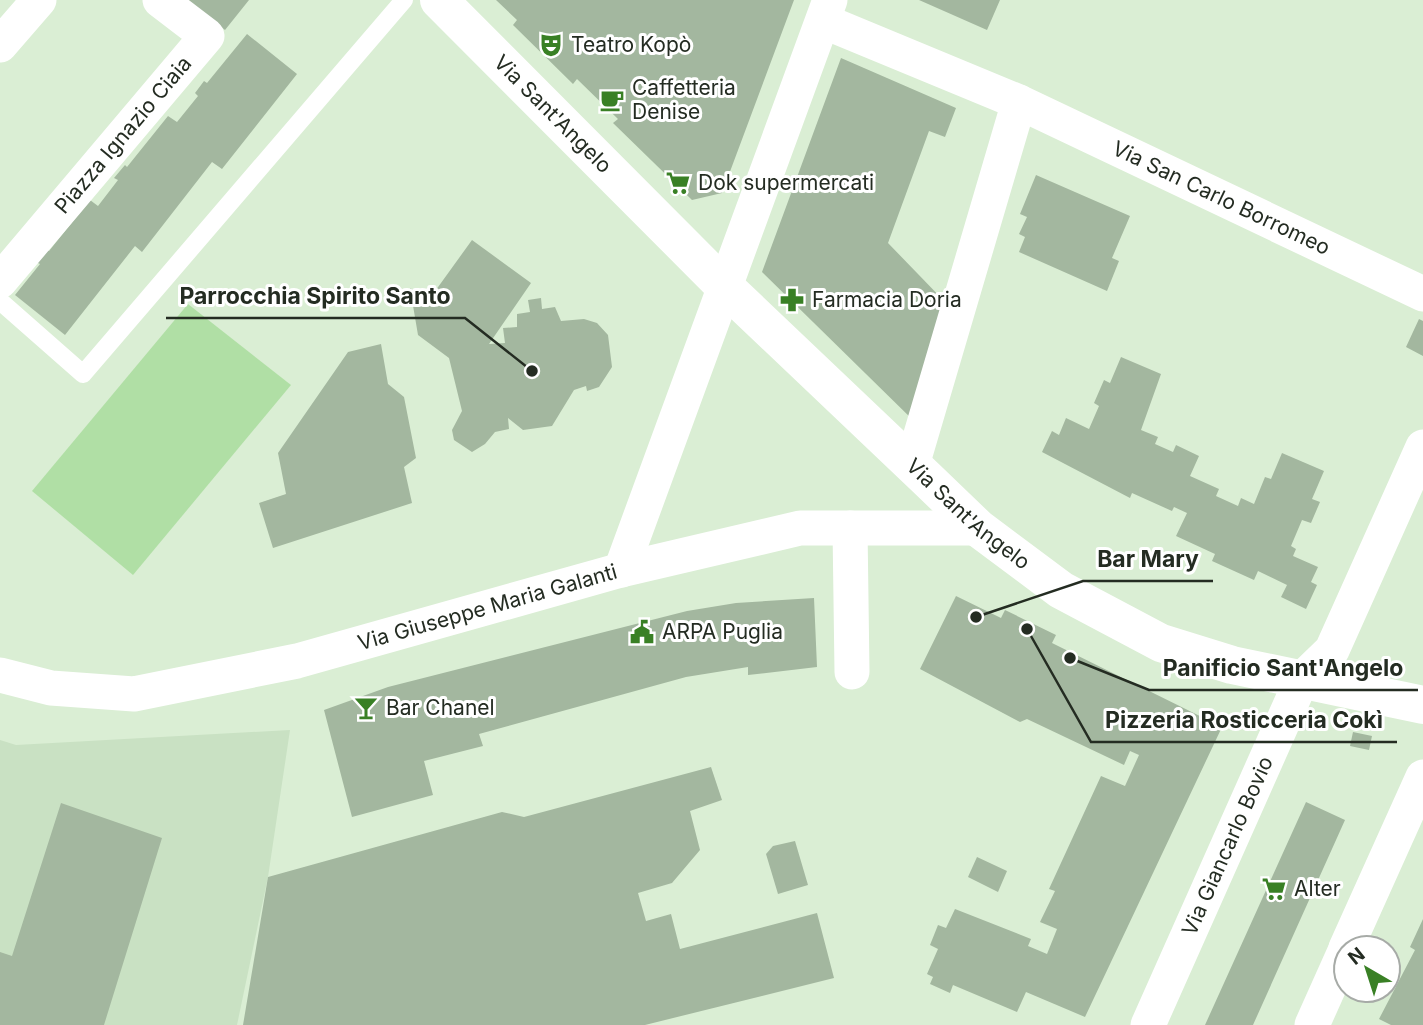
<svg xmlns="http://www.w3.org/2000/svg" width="1423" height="1025" font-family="Inter,sans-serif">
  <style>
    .built { fill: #c9e1c3 }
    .green { fill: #b0dfa5 }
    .building { fill: #a3b79f }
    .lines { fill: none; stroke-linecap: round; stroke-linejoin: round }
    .lane { stroke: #fff; stroke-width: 18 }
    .street { stroke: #fff; stroke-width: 35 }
    .secondary { stroke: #fff; stroke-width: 38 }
    .labels { text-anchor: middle; stroke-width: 6; stroke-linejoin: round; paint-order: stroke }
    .poi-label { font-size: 21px; fill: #242c22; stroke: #fff; text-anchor: start }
    .street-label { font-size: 21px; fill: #242c22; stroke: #fff }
    .leader { fill: none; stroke: #242c22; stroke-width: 2.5 }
    .callout-dot { fill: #242c22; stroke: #fff; stroke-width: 2.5 }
    .callout-label { font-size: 23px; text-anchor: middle; font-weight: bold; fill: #242c22; stroke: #fff; stroke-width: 6; stroke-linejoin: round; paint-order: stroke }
  </style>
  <rect width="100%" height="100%" fill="#daeed4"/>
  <!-- built -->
  <path class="built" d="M290,730L268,877L237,1025H0V740L16,745Z"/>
  <!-- green -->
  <path class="green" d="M188,304L291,385L133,575L32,491Z"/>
  <!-- building -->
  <path class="building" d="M174,0H249L225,30L195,6Z
    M496,0H794L722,193L692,200L613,123L618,119L577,79L573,84L513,25L517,20Z
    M919,0H1000L987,30Z
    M247,34L297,74L222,169L212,162L142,252L135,246L65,335L15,295L40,264L36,262L46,249L49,251L90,200L98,206L118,180L114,178L125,165L127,167L168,116L177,122L198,96L195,93L204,81L207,83Z
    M841,58L956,108L945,137L929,131L888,243L947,304L917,424L762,272Z
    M1036,175L1130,216L1112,258L1119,261L1107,291L1019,252L1025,237L1019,234L1027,217L1020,214Z
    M472,240L531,283L489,344L505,343L503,328L517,327V314L530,312L528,300L541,298L542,309L555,307L561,321L584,319L597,323L608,335L612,367L599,387L587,391L586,386L574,390L552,426L523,430L508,418L509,429L495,432L485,444L472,452L454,440L452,430L462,411L449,358L418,335L410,288L428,301Z
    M1419,319L1423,321V356L1406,347Z
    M381,344L388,384L404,397L416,458L404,467L412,503L273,548L259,503L286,494L278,453L348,352Z
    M1121,357L1161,374L1141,430L1158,437L1155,444L1173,452L1176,445L1199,456L1190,476L1219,489L1216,496L1238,506L1241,498L1254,504L1265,477L1271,479L1282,453L1324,471L1312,499L1320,502L1311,523L1302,520L1291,546L1296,549L1293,556L1318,567L1311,582L1317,585L1306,609L1281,597L1287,585L1258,571L1254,580L1212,561L1215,554L1176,536L1187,513L1174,507L1172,511L1132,493L1130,498L1042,452L1052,431L1059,435L1066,418L1089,429L1099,406L1094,403L1104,380L1110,383Z
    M956,596L1001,618L1005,610L1056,635L1052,643L1222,727L1085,1017L1026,992L1017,1012L953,985L950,993L930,984L933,977L927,974L938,949L930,945L938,925L946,928L955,909L1031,939L1028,946L1047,954L1057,929L1040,922L1055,891L1049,889L1101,776L1125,786L1139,755L1130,751L1124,765L1027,719L1020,722L920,669Z
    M814,598L817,667L748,675V667L686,677L479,734L483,746L424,761L433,795L352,817L324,710L388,687L687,611L736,603Z
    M1353,732L1372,736L1369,750L1350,746Z
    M711,767L722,800L690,811L700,850L672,883L638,893L646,921L671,914L680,949L817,913L834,978L645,1025H243L268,877L502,812L524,817Z
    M1306,802L1345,820L1253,1025H1205Z
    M61,803L162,838L104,1025H0V952L12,956Z
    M795,841L808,885L778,894L766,854L773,846Z
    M977,857L1007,871L998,892L968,877Z
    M1423,919V1025H1391L1379,1019L1415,950L1410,947Z"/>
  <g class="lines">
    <!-- lane -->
    <path class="lane" d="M0,301L83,374L404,0"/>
    <!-- street -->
    <g class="street">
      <path id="s1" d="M823,21L1019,102L1423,294"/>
      <path d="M0,45L39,0"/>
      <path id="s2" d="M0,281L207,36L160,0"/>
      <path d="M912,465L1019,102"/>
      <path d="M850,528L852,672"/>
      <path d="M621,570L830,0"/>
      <path id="s3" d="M0,675L51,688L134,694L297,661L621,570L800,528H978"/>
      <path d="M1346,948L1423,777"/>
      <path id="s4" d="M1148,1025L1302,679L1332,650L1423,447"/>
      <path d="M1312,1025L1346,949"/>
    </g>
    <!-- secondary -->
    <path class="secondary" id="s5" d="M439,0L725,287L926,478L978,528L1061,590L1161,643L1232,665L1423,705"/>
  </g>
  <!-- icons -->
  <defs>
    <g id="theatre-bare" transform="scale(1.89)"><path d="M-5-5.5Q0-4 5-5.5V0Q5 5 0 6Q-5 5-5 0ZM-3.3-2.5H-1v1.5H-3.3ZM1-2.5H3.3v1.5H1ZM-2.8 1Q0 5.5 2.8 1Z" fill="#398025" stroke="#fff" stroke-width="2.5" paint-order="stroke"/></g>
    <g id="cafe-bare" transform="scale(1.89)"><path d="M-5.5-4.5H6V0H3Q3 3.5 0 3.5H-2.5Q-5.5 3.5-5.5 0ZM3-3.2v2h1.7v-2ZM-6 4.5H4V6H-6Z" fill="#398025" stroke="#fff" stroke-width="2.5" paint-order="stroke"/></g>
    <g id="supermarket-bare" transform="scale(1.89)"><path d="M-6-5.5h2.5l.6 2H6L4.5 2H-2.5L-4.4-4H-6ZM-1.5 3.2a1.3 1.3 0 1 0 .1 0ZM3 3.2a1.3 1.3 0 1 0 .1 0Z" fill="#398025" stroke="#fff" stroke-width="2.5" paint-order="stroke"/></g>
    <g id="pharmacy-bare" transform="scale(1.89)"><path d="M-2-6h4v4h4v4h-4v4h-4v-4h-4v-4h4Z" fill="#398025" stroke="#fff" stroke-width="2.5" paint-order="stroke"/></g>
    <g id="civic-bare" transform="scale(1.89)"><path d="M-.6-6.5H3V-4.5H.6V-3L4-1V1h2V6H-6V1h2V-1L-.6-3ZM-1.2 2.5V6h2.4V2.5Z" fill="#398025" stroke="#fff" stroke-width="2.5" paint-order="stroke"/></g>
    <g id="bar-bare" transform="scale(1.89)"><path d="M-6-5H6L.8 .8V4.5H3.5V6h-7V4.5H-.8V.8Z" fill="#398025" stroke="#fff" stroke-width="2.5" paint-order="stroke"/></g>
  </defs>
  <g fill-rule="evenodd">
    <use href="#theatre-bare" x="551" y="45"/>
    <use href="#cafe-bare" x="612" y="100"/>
    <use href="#supermarket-bare" x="678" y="183"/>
    <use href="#pharmacy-bare" x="792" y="300"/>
    <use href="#civic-bare" x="642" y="632"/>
    <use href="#bar-bare" x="366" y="708"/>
    <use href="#supermarket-bare" x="1274" y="889"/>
  </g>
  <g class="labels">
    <!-- poi labels -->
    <g class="poi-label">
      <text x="571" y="52">Teatro Kopò</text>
      <text x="632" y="95">Caffetteria<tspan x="632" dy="24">Denise</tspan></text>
      <text x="698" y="190">Dok supermercati</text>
      <text x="812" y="307">Farmacia Doria</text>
      <text x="662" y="639">ARPA Puglia</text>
      <text x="386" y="715">Bar Chanel</text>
      <text x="1294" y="896">Alter</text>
    </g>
    <!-- street labels -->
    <g class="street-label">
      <text dy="7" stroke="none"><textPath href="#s5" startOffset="161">Via Sant'Angelo</textPath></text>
      <text dy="7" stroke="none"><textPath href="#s2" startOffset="191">Piazza Ignazio Ciaia</textPath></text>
      <text dy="7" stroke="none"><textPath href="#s1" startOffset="436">Via San Carlo Borromeo</textPath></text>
      <text dy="7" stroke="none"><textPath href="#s5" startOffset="738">Via Sant'Angelo</textPath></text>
      <text dy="7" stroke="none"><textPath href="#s3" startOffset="500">Via Giuseppe Maria Galanti</textPath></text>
      <text dy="7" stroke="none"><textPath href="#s4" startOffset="196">Via Giancarlo Bovio</textPath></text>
    </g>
  </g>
  <!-- callouts -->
  <path class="leader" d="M532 371L465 318H166M976 617L1083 581H1213M1070 658L1149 690H1418M1027 629L1091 742H1397"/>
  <g class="callout-dot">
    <circle cx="532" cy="371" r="7"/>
    <circle cx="976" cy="617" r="7"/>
    <circle cx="1070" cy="658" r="7"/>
    <circle cx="1027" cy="629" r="7"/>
  </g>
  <g class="callout-label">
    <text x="315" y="304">Parrocchia Spirito Santo</text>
    <text x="1148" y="567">Bar Mary</text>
    <text x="1283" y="676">Panificio Sant'Angelo</text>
    <text x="1244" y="728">Pizzeria Rosticceria Cokì</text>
  </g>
  <!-- north arrow -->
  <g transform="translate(1367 969) rotate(321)"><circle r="33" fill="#ffffff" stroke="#a7aba7" stroke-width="2"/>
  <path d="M0-5L12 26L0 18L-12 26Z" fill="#398025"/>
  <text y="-10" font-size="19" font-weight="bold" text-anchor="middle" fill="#242c22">N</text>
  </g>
</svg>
